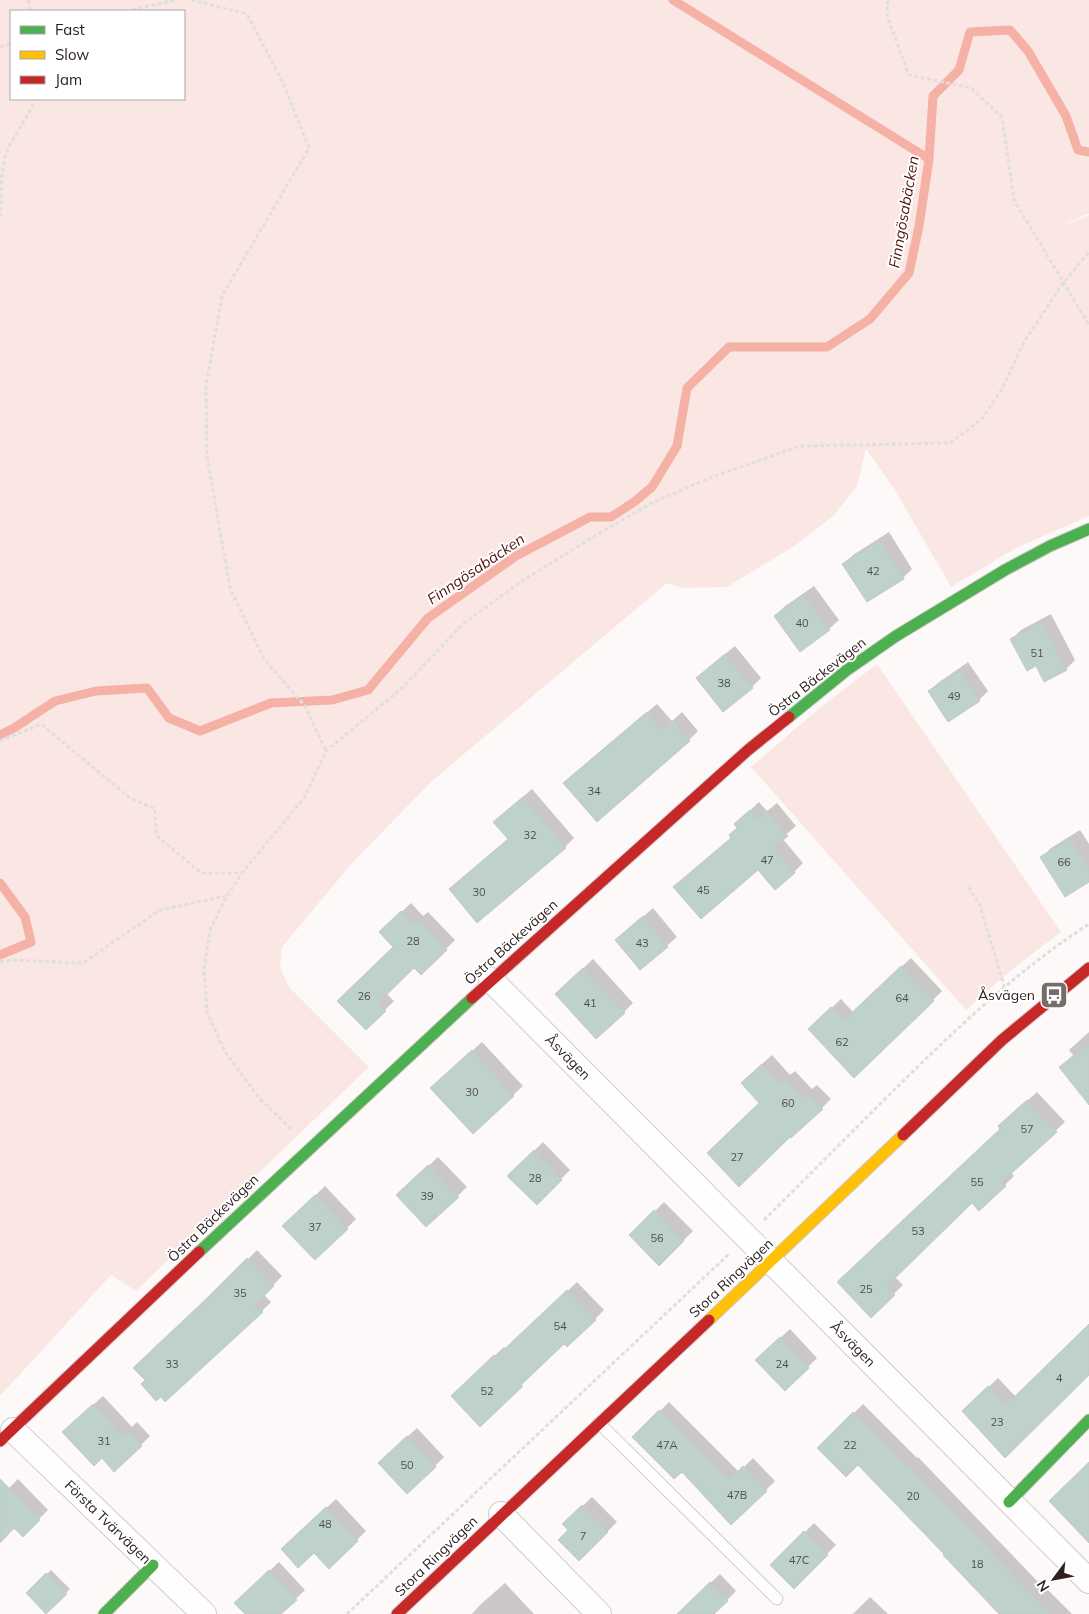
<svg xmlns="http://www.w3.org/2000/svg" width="1089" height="1614" font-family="Mulish,sans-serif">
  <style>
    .green { fill: #fae7e3; fill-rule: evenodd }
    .shadow { fill: #0003 }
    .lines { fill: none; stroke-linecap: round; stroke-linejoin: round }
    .stream { stroke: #f5b1a5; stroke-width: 9 }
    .building { fill: #bed2cb; stroke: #c4c9c6 }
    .lane-casing { stroke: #d1c9c8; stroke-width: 13 }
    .street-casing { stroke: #d1c9c8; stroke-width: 26 }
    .fast-casing { stroke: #d1c9c8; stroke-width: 13 }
    .slow-casing { stroke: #d1c9c8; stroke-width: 13 }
    .jam-casing { stroke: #d1c9c8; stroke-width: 13 }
    .path { stroke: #e0dfde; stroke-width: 3; stroke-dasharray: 4 2.5; stroke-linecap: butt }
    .lane { stroke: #fffefe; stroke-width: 11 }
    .street { stroke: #fffefe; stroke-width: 24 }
    .fast { stroke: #4caf50; stroke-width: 11 }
    .slow { stroke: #ffc107; stroke-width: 11 }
    .jam { stroke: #c62828; stroke-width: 11 }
    .labels { text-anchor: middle; stroke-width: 4; stroke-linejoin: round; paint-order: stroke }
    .number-label { font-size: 11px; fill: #524d4a }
    .street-label { font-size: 14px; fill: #2e211f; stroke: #fff }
    .poi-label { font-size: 14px; fill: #2e211f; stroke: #fff; text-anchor: end }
    .water-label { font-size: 15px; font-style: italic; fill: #4c110a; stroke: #fff }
  </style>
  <rect width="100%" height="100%" fill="#fdf9f8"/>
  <!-- green -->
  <path class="green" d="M0,0H1089V214L1084,215L1055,229L1089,215V516L1016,548L951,587L895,490L866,449L857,486L834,515L793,547L727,587L683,588L667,583L432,781L353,862L282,947L280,968L289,987L369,1067L136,1291L111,1275L0,1396ZM11,11H184V99H11Z
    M877,664L1061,932L1009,972L966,1010L751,767L822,706Z"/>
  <!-- shadow -->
  <path class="shadow" d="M889,532L912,569L903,578L844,564L853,555Z
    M814,586L839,620L829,629L775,616L784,607Z
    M1051,614L1075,660L1066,669L1036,665L1012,639L1021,630Z
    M735,646L761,678L752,687L707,669Z
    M968,662L988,691L979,700L929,692L938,683Z
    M657,704L672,721L682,712L698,731L689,740L574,774Z
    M532,789L574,838L565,847L509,838L504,813Z
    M759,802L767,811L777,803L796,826L782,838L803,863L794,872L732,837L745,815Z
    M1080,830L1089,844V880L1042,857L1051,848Z
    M411,903L423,916L428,912L455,940L421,974L414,967L387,994L394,1001L366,1029L395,946L390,923Z
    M653,908L677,937L641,968L617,940Z
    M911,958L942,991L933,1000L809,1029L841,999L853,1012Z
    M593,959L633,1003L624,1012L566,985Z
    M1089,1032V1101L1061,1067L1073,1055L1069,1050Z
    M482,1042L523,1086L473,1132L441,1079Z
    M772,1055L790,1075L795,1071L812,1089L817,1085L831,1099L822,1108L760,1103L751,1074Z
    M1037,1092L1065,1122L1011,1172L1014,1176L1005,1185L972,1201L895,1277L903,1285L871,1316L839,1282L1002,1128L1009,1117Z
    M543,1142L570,1170L537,1203L509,1176Z
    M438,1157L467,1187L426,1226L407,1186Z
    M325,1186L356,1219L347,1228L284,1226Z
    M664,1202L693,1231L659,1264L631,1235Z
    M257,1250L282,1276L264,1295L271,1302L262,1311L215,1293Z
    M577,1282L604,1310L595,1319L564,1343L480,1425L461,1387L504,1347L506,1349Z
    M1089,1325V1373L1005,1456L973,1402L998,1378L1016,1397Z
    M790,1329L817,1358L808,1367L766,1351Z
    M103,1396L132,1427L137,1422L150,1436L141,1445L73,1423Z
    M669,1402L739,1472L753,1458L775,1481L766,1490L682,1470L634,1437Z
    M863,1404L917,1458L918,1457L1040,1584L1041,1583L1072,1614H1006L858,1463L819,1448Z
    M417,1428L444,1457L435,1466L388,1454Z
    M18,1479L48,1510L23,1535L15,1527L0,1536V1497Z
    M592,1497L617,1522L579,1560L570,1530L564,1524Z
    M336,1499L366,1531L357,1540L314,1551L292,1540Z
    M814,1523L836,1545L794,1587L772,1565Z
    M279,1562L305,1590L280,1614H246L245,1594Z
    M51,1570L70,1589L46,1612L28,1593Z
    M720,1574L736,1591L714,1614H678Z
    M505,1583L534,1614H472L480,1605Z
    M870,1597L888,1614H853Z"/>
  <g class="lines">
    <!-- stream -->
    <path class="stream" d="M673,0L929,159
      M0,735L14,728L55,701L96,691L147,688L169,718L200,731L271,703L332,700L368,690L428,618L516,556L590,517H611L634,502L652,487L677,446L687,388L729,347H827L870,319L909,273L919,226L929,159L933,96L959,70L970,32L1010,30L1028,51L1066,116L1078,150L1089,152
      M0,883L25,917L31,942L0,955"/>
  </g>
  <!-- building -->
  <path class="building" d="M879,540L904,579L867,602L842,564Z
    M804,594L830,630L800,652L774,616Z
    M1041,622L1067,670L1044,682L1036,666L1027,671L1010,639Z
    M725,654L753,688L723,712L696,678Z
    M959,670L980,701L948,722L928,691Z
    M647,712L662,729L673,721L690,741L597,822L563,783Z
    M523,797L566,848L477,923L449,889L508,839L493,822Z
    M750,810L758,819L767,811L788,836L774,848L795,873L775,890L758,870L701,919L673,887L731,838L729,835L737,828L734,824Z
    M1071,838L1089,868V882L1065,897L1040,857Z
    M401,911L414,924L418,920L447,950L421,975L414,968L378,1003L386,1011L366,1030L337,1001L393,947L379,932Z
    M643,916L668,947L640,970L615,940Z
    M901,966L934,1001L854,1078L808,1029L831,1007L844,1020Z
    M583,968L625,1013L596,1039L555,994Z
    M1089,1044V1105L1059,1067Z
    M472,1050L514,1096L473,1134L430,1088Z
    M762,1064L781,1084L785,1079L802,1097L807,1093L823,1109L791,1138L790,1137L739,1187L707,1153L759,1103L741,1083Z
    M1027,1100L1057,1132L1002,1182L1006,1186L979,1211L972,1203L887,1286L895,1295L871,1318L837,1282L1000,1129L998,1126Z
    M534,1150L562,1180L537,1205L507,1176Z
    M428,1165L459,1197L426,1227L396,1195Z
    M315,1195L348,1229L315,1260L282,1226Z
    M654,1210L684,1241L659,1266L629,1235Z
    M247,1258L274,1286L255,1305L263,1312L165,1402L161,1397L156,1401L141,1384L145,1380L133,1368L205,1300Z
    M567,1290L596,1320L567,1347L564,1344L521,1385L523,1386L480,1427L451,1396L494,1355L496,1357Z
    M1089,1324V1375L1005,1458L962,1411L988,1386L1006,1405Z
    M780,1337L809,1368L785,1391L755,1360Z
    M93,1404L122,1435L127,1430L142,1446L114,1472L102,1458L94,1466L62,1432Z
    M659,1410L729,1480L743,1466L767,1491L731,1525L682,1472L674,1479L632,1437Z
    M853,1412L907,1467L908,1465L1051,1614H999L943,1555L944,1554L858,1465L846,1477L817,1448Z
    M407,1436L436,1467L407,1494L378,1463Z
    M1089,1462V1543L1049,1501Z
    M0,1479L40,1520L23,1537L14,1528L0,1543Z
    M582,1505L608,1532L579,1561L558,1540L568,1530L562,1524Z
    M326,1507L358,1541L329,1569L314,1553L298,1568L281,1549Z
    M804,1531L828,1555L794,1589L770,1565Z
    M269,1570L297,1600L281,1614H245L234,1603Z
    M46,1573L67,1594L46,1614L26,1593Z
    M710,1582L728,1601L714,1614H677Z"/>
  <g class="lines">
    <!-- lane casing -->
    <g class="lane-casing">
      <path id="lane" d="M599,1423L777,1599"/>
    </g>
    <!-- street casing -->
    <g class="street-casing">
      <path id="street" d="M491,980L1089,1581
        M13,1430L204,1614
        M501,1514L599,1614"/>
    </g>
    <!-- fast casing -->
    <g class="fast-casing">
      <path id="fast" d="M789,717L847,670L896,636L1005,570L1050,546L1089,529
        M199,1252L472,998
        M1009,1502L1089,1420
        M104,1614L153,1565"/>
    </g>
    <!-- slow casing -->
    <g class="slow-casing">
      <path id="slow" d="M709,1320L903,1135"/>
    </g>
    <!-- jam casing -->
    <g class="jam-casing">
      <path id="jam" d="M472,998L748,750L789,717
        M903,1135L1002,1040L1089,968
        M0,1441L199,1252
        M397,1614L709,1320"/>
    </g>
    <!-- path -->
    <path class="path" d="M28,0L30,11
      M191,0L247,14L283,83L309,148L222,296L206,386L207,456L230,588L264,659L305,706L326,751
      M888,0L887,16L909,75L971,88L1002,117L1014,200L1089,325
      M126,11L176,0
      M0,47L11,44
      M0,217C2,199 0,174 5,158C11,136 28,120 35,99
      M0,741L41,724L130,798L155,809L156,835L201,873H242
      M968,887L980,905L1004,986
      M0,962L12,960L83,963L160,910L226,896
      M291,1129L260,1099L225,1052L207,1012L204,969L210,930L227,896L242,873L304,798L326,751L401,689L464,623L522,581L598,534L654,502L712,477L800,446L950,443L981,420L1002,389L1024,342L1063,283L1089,252
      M764,1220C807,1177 850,1134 893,1091C954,1031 1016,971 1089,924
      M347,1614L729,1254"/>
    <!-- lane -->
    <use href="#lane" class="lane"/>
    <!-- street -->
    <use href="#street" class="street"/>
    <!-- fast -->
    <use href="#fast" class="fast"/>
    <!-- slow -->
    <use href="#slow" class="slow"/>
    <!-- jam -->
    <use href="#jam" class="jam"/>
  </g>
  <!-- icons -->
  <defs>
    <g id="bus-square" transform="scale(1.4375)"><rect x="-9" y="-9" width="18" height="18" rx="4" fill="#766d6b" stroke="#fff"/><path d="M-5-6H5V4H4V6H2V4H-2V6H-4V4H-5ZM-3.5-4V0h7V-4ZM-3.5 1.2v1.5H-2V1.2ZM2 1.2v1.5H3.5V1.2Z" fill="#fff"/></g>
  </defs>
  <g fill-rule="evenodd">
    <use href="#bus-square" x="1054" y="995"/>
  </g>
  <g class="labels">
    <!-- number labels -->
    <g class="number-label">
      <text x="873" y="575">42</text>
      <text x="802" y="627">40</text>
      <text x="1037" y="657">51</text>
      <text x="724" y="687">38</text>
      <text x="954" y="700">49</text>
      <text x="594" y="795">34</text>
      <text x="530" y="839">32</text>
      <text x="767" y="864">47</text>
      <text x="1064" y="866">66</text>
      <text x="703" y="894">45</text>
      <text x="479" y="896">30</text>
      <text x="413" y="945">28</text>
      <text x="642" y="947">43</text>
      <text x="364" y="1000">26</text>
      <text x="902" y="1002">64</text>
      <text x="590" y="1007">41</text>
      <text x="842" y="1046">62</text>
      <text x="472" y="1096">30</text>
      <text x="788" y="1107">60</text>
      <text x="1027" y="1133">57</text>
      <text x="737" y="1161">27</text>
      <text x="535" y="1182">28</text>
      <text x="977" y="1186">55</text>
      <text x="427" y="1200">39</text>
      <text x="315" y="1231">37</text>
      <text x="918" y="1235">53</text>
      <text x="657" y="1242">56</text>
      <text x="866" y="1293">25</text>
      <text x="240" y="1297">35</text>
      <text x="560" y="1330">54</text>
      <text x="172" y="1368">33</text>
      <text x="782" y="1368">24</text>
      <text x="1059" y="1382">4</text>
      <text x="487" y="1395">52</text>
      <text x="997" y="1426">23</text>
      <text x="104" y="1445">31</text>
      <text x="667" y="1449">47A</text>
      <text x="850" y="1449">22</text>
      <text x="407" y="1469">50</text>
      <text x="737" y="1499">47B</text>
      <text x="913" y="1500">20</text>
      <text x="325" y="1528">48</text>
      <text x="583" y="1540">7</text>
      <text x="799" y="1564">47C</text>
      <text x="977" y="1568">18</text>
    </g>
    <!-- street labels -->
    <g class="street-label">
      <text transform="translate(817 677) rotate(-38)" y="5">Östra Bäckevägen</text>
      <text transform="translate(511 942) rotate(-42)" y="5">Östra Bäckevägen</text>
      <text transform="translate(568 1057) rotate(45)" y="5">Åsvägen</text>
      <text transform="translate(213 1218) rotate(-44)" y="5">Östra Bäckevägen</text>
      <text transform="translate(731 1278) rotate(-43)" y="5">Stora Ringvägen</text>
      <text transform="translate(853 1344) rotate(45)" y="5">Åsvägen</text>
      <text transform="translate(108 1522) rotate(44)" y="5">Första Tvärvägen</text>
      <text transform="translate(436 1556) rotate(-44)" y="5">Stora Ringvägen</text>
    </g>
    <!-- poi labels -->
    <g class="poi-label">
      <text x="1035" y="1000">Åsvägen</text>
    </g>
    <!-- water labels -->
    <g class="water-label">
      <text transform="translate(904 212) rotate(-80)" y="5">Finngösabäcken</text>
      <text transform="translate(476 569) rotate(-34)" y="5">Finngösabäcken</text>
    </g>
  </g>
  <!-- legend -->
  <rect x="10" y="10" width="175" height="90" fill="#ffffff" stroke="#aba6a5"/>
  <rect x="20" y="26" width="25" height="8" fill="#4caf50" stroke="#aba6a5"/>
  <text x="55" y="35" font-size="15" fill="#2e211f">Fast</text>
  <rect x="20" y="51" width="25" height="8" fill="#ffc107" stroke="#aba6a5"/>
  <text x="55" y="60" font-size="15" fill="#2e211f">Slow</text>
  <rect x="20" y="76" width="25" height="8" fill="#c62828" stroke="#aba6a5"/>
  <text x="55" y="85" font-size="15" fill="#2e211f">Jam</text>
  <!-- north arrow -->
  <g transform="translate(1054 1579) rotate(238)" stroke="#ffffff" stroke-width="4" paint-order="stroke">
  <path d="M0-4L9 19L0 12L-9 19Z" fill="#2e211f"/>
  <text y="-8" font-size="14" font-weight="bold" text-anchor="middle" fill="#2e211f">N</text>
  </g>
</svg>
